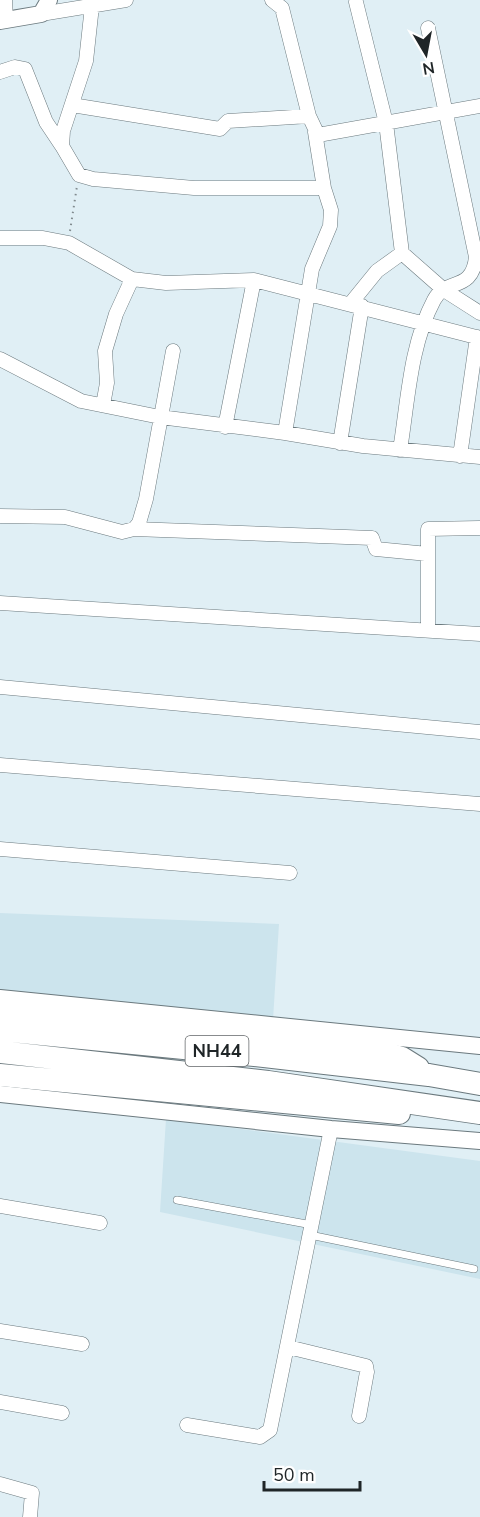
<svg xmlns="http://www.w3.org/2000/svg" width="480" height="1517" font-family="'Nunito Sans',sans-serif">
  <style>
    .built { fill: #cce4ed }
    .lines { fill: none; stroke-linecap: round; stroke-linejoin: round }
    .service-casing { stroke: #6b797e; stroke-width: 8 }
    .minor-casing { stroke: #6b797e; stroke-width: 15 }
    .tertiary-casing { stroke: #6b797e; stroke-width: 18 }
    .trunk-casing { stroke: #6b797e; stroke-width: 24 }
    .path { stroke: #818b8f; stroke-width: 2; stroke-dasharray: 1.5 4.5; stroke-linecap: butt }
    .service { stroke: #fff; stroke-width: 7 }
    .minor { stroke: #fff; stroke-width: 14 }
    .tertiary { stroke: #fff; stroke-width: 16 }
    .trunk { stroke: #fff; stroke-width: 22 }
    .labels { text-anchor: middle; stroke-width: 5; stroke-linejoin: round; paint-order: stroke }
    .shield { fill: #fff; stroke: #626668; stroke-width: 1.5 }
    .shield-label { font-size: 18px; font-weight: bold; fill: #1f2527 }
  </style>
  <rect width="100%" height="100%" fill="#e0eff5"/>
  <!-- built -->
  <path class="built" d="M0,913L279,924L273,1020L0,994Z
    M166,1119L480,1161V1279L160,1212Z"/>
  <g class="lines">
    <!-- service casing -->
    <g class="service-casing">
      <path id="service" d="M177,1200L312,1225
        M310,1235L474,1269"/>
    </g>
    <!-- minor casing -->
    <g class="minor-casing">
      <path id="minor" d="M5,0L6,20
        M272,0L282,8L309,116L318,135L480,106
        M356,2L386,123L402,253L444,290L480,313
        M92,6L86,61L63,131L62,146L79,175L93,179L194,188H324L315,132
        M41,14L126,0
        M0,72L15,67L25,69L46,122L62,146
        M72,105L220,129L228,121L309,116
        M0,238H43L69,243L132,279L166,283L254,280L480,338
        M351,303L377,271L402,253
        M0,359L81,401L160,417L285,433L363,446L480,457
        M103,405L107,383L105,351L116,314L132,279
        M225,427L254,280
        M285,433L312,269L330,226L331,210L324,188
        M340,443L362,306
        M400,450C408,401 410,345 434,300C446,277 472,293 476,257L428,28
        M460,456L477,337
        M0,516L65,517L122,532L134,529L139,523L146,499L173,351
        M134,529L372,538L376,549L428,554
        M0,603L480,634
        M428,631V529L479,528
        M0,687L480,732
        M0,765L480,804
        M0,849L290,873
        M0,1206L100,1223
        M0,1331L82,1344
        M288,1347L366,1366L367,1372L359,1416
        M0,1402L62,1413
        M187,1425L260,1437L270,1430L331,1129
        M0,1484L32,1493L30,1517"/>
    </g>
    <!-- tertiary casing -->
    <g class="tertiary-casing">
      <path id="tertiary" d="M0,21L41,14L49,0
        M0,998L480,1046
        M0,1094L331,1129L480,1141"/>
    </g>
    <!-- trunk casing -->
    <g class="trunk-casing">
      <path id="trunk" d="M0,1010L368,1048L402,1058L418,1068
        M0,1030L264,1056L429,1075L480,1084
        M0,1052L268,1082L480,1113
        M0,1075L399,1113"/>
    </g>
    <!-- path -->
    <path class="path" d="M70,231L77,186"/>
    <!-- service -->
    <use href="#service" class="service"/>
    <!-- minor -->
    <use href="#minor" class="minor"/>
    <!-- tertiary -->
    <use href="#tertiary" class="tertiary"/>
    <!-- trunk -->
    <use href="#trunk" class="trunk"/>
  </g>
  <g class="labels">
    <!-- shield labels -->
    <rect class="shield" x="185.5" y="1036" width="63" height="30" rx="4.5"/>
    <g class="shield-label">
      <text x="217" y="1057">NH44</text>
    </g>
  </g>
  <!-- north arrow -->
  <g transform="translate(426 54) rotate(170)" stroke="#ffffff" stroke-width="4.5" paint-order="stroke">
  <path d="M0-4.5L10 22L0 15L-10 22Z" fill="#1f2527"/>
  <text y="-9" font-size="16" font-weight="bold" text-anchor="middle" fill="#1f2527">N</text>
  </g>
  <!-- scale -->
  <path d="M264 1481v9h96v-9" fill="none" stroke="#1f2527" stroke-width="3"/>
  <text x="273" y="1481" font-size="18" fill="#1f2527" stroke="#ffffff" stroke-width="4.5" paint-order="stroke">50 m</text>
</svg>
